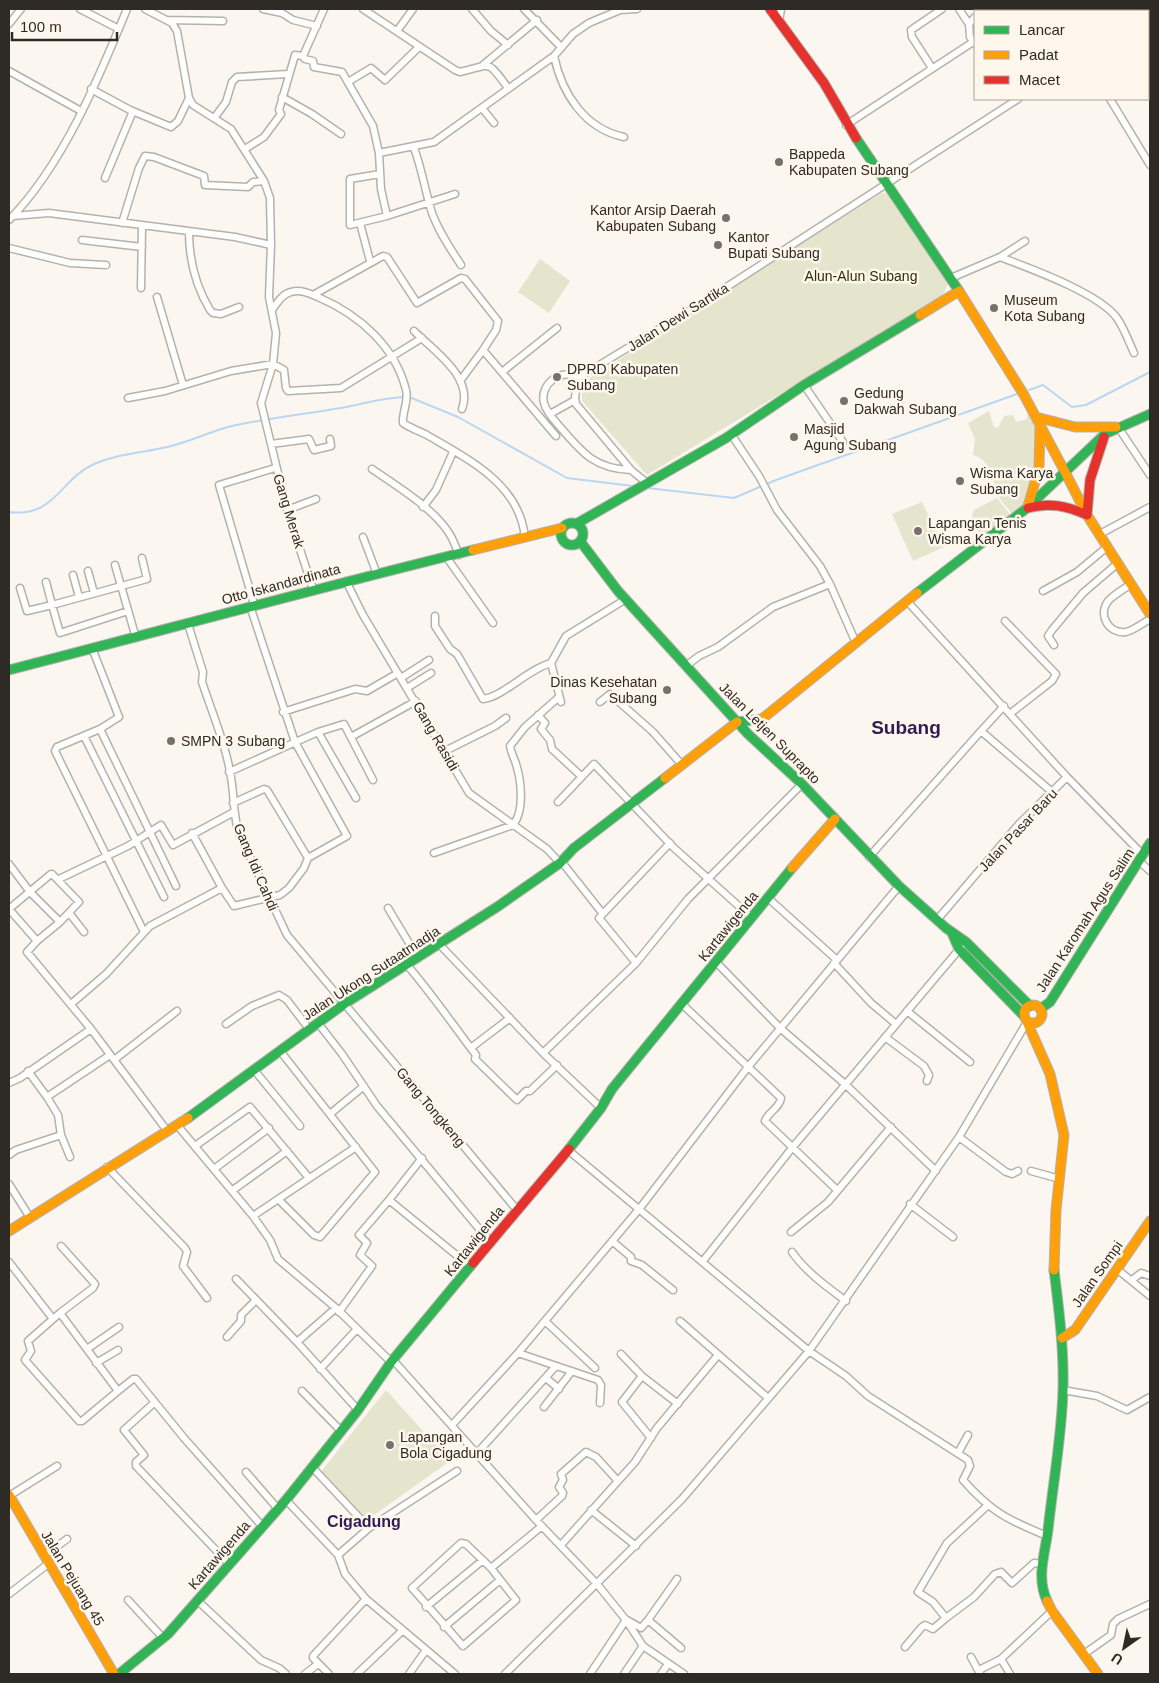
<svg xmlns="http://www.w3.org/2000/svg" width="1159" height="1683" font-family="Arial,sans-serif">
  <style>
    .green { fill: #e5e4cd }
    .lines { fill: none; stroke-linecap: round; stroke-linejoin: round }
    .stream { stroke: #bad7f2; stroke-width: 2 }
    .street-casing { stroke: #b5b1ac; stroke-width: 9 }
    .fast-casing { stroke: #b5b1ac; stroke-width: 11 }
    .slow-casing { stroke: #b5b1ac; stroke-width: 11 }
    .jam-casing { stroke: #b5b1ac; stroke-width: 11 }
    .street { stroke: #fefefd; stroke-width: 6 }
    .fast { stroke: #30b455; stroke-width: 9 }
    .slow { stroke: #ff9f0a; stroke-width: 9 }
    .jam { stroke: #e5322d; stroke-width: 9 }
    .poi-dot { fill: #76716c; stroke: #fff6ec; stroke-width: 2 }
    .labels { text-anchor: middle; stroke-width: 5; stroke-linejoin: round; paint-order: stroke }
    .poi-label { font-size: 14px; fill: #2e2a25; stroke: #fff6ec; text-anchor: start }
    .park-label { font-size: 14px; fill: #2f3002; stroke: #fff6ec }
    .street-label { font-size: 14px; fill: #2e2a25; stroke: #fff6ec }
    .quarter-label { font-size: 16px; font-weight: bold; fill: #2e1c56; stroke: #fff6ec }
    .district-label { font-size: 19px; font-weight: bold; fill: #2e1c56; stroke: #fff6ec }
  </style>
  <rect width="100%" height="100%" fill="#fbf6f0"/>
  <!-- green -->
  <path class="green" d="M881,193L890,194L949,280L943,295L647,475L582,401V389L590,378Z
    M540,259L570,281L549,313L518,292Z
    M1028,410L1035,427V467L1025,506L1013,515C1009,509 1002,503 999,496C991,480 993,461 973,455L975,439L968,423L989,411L994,427L998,428L1004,416L1013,415L1016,422L1027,419Z
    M997,498L1012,517L982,540L971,519L974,510Z
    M922,502L944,547L913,561L892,514Z
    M386,1390L450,1461L367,1520L320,1473Z"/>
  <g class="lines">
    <!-- stream -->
    <path class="stream" d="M1029,390L1043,385L1072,407L1086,405L1150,372
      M409,397L458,417L567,478L633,486
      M648,488L734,498L776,480L1017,394
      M9,512C55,518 59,480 94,464C119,453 145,453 171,446C192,441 211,431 232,426C268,418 305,414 341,408C363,404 380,398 404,397"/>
    <!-- street casing -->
    <g class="street-casing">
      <path id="street" d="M80,9L119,29
        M145,9L172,23L177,31L189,98L193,105L231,129L264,181L270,198L271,245L269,297L276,333L273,364L261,403L287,510L313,589
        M263,9L282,13L293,20L317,26
        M363,9L455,70L460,72C492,65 486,58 508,88
        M472,9L491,31L508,45
        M524,9L561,47
        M959,9L969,24
        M1015,9L1016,11
        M1050,9L1051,11
        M982,11L985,9
        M167,20L223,21
        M779,22L781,9
        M9,24L21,9
        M397,31L413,9
        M975,44L970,37L969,24L975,17
        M303,56L305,59L313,61L314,67L342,72L373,126L379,153L381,189L387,216
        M554,56C562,94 585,129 624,137
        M483,65L537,20
        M932,68L912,37L911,30L942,9
        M9,71L81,111
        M1148,72H1150
        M348,82L371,68L385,80L419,47
        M91,89L130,110L171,127L178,121L189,98
        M282,97L312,114L341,134
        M1110,99L1150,165
        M482,108L494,123
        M215,117L226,102L232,82L237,77L288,74
        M846,125L973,42
        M414,148C422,169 425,191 432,213C439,232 450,248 461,265
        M245,149L264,137L281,114L279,110L295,55L303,56L324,9
        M379,153L434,142L554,56L573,34L589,23L620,10L637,9
        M380,174L350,179V225L387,216L455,194
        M105,178L133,111
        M13,216L49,213L235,237L271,245
        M9,220C63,165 98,80 127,9
        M122,223L139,168L145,156L154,157L204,176L205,185L248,187L253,182L264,181
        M360,223L370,261
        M189,232C189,260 195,285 210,310L213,313L221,314L239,307
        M82,240L142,247
        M9,248L70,263L106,265
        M1000,257C1029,268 1099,293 1117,318C1124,328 1129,342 1134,353
        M951,278L1000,257L1025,241
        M141,288L142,226
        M313,295L383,256L387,257L417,303L461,278L465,279L498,321L496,330L483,350L556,436
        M157,297L183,385
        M272,310C277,303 282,294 291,292C301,289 311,294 320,298C359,315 395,346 406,390C409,401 402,412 403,423C410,428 419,431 427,435C469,460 520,484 525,538
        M414,331C434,351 474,377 462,409
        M502,372L557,328
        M578,378C562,367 539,384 544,403C546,412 555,421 561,428C583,454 596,469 631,470
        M460,381L483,350
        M804,385L843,442
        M128,398L165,391L231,371L273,364L284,370L286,388L288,391L341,388L422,338
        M550,414L575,400
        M1118,427L1150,475
        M271,444L309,439L314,450L331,446L330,439
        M372,469C397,486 433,508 449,533C453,539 456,547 459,555
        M647,483L631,470L576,404L575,397L578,378L708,299L1018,99
        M423,507L436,490L453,452
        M287,510L316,499
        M1100,534L1150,507
        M363,537L377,574
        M447,558L493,623
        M115,565L136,638
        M88,571L94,593
        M73,575L79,597
        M346,581L363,615L469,793L547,849L560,863
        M830,584L856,643
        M1131,584C1124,589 1115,594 1109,600C1097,614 1108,634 1126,632C1134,630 1143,623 1150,619
        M20,588L27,611L52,605L46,582
        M1043,591L1077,572L1107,547
        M907,601L1067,777
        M254,604L219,485L275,468
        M128,611L60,633L52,605L147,579L142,558
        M435,616V626L450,649L457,654L483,699C503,697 528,669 551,663
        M1005,621L1056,674L1052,681L1011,713
        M188,624L203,672L202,682C213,715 228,750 232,784C234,800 234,815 238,831L287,935L517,1210
        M1054,645L1048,636L1052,630L1083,593L1118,563
        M92,648L119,717L100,729L57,747L55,751L144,932
        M686,666L699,656L718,647L773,607L830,584L820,566L777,510L759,476L731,434
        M401,678L429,660
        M407,688L431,673
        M561,702L551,663L566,636L626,599
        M600,702L610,694L653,732L682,765
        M283,712L355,689L367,691L398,673
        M538,715L545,723L541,729L550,740L552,749L581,776
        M100,729L176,886
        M981,731L1004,706
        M318,732L344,724L373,780
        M84,736L164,897
        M351,737L416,701
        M445,751L495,726L506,718
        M229,772L318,732L356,798
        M558,802L594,764L673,847L752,918
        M233,803L264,789L267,790L308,858
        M192,833L222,888
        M434,853L513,825C525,811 521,780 516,764C514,758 511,752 510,746L525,727L559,697
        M869,857L981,731L1052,792
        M561,861L603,914
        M1140,862L1150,871
        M9,864L30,892L60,922L79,902L52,874H51L9,909L37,941L27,952L91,1029L168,1132
        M59,879L128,846L161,825L173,845L234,812
        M768,898L837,960
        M388,908L418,958
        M70,914L84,932
        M937,920L1019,824L1067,777L1143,855
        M37,941L60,922
        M440,945L543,1053L601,1108
        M716,962L780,1028L845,1084L936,1171
        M636,963L599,918L670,843
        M834,963L871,1003L896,1024
        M407,965C432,994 453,1025 476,1055L475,1059L517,1100L526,1091H530L557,1065
        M71,1004L106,974L150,926L222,888L234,906L280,895L289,888L304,868L308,858L347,836L295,742L250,606
        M682,1004L781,1098C780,1108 768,1112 765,1121L837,1190
        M907,1011L970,1062
        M318,1023L342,1054L377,1106L491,1243
        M226,1024L252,1006L279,995L287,1000L309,1029
        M885,1037L924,1066L929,1075L927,1081
        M472,1047L510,1018
        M543,1053L636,963L688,899L802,784
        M114,1060L177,1011
        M28,1071L47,1097L110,1055
        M255,1071L300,1126
        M9,1083L20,1078L91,1029
        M330,1114L364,1086
        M177,1125L253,1216L270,1240L278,1259L336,1308L391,1362
        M61,1135L70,1157
        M959,1137L1006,1172L1012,1174L1018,1171
        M195,1146L250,1107L309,1178
        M568,1150L809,1351L846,1376L868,1396L968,1460L970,1466L963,1480C991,1512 1008,1520 1047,1536
        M9,1155L16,1150L61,1135L58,1115L47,1097
        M107,1167L185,1248L187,1252L183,1266L207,1298
        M214,1169L269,1128
        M1031,1171L1060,1179
        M9,1184L29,1216
        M233,1190L287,1151
        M278,1199L314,1235L320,1237L375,1172L281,1052
        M389,1200L422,1158
        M910,1204L953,1237
        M253,1216L356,1147
        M791,1232L828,1202L891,1127
        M612,1241L631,1257V1261L642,1265L673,1290
        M792,1252C805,1271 827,1287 846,1301
        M703,1261L792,1148L962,946
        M9,1262L53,1319L60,1313L118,1391L133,1379H136L184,1438L262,1526
        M1118,1270L1150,1296
        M236,1279L297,1342L358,1410
        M1132,1280L1141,1273L1150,1276
        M339,1312L372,1266L360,1255L367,1243L359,1235L389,1200L471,1267
        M60,1313L93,1288L95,1284L61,1246
        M53,1319L28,1341L31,1351L25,1360L79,1421H82L118,1391
        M545,1321L595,1368
        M680,1321L768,1398
        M227,1337L241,1321V1315L256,1300
        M297,1342L336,1308
        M87,1349L119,1327
        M518,1353L598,1380L601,1385L600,1403
        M621,1354L642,1376L678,1404
        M393,1360L536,1520L597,1584L626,1620L590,1674
        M96,1363L118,1350
        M320,1369L357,1329
        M642,1376L622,1402L651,1438
        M546,1378L559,1389
        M1063,1390L1097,1396L1127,1410L1150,1397
        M302,1391L341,1431
        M155,1402L124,1430L144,1455L136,1462V1466L229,1564
        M544,1407L572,1371
        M452,1425L518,1353L640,1208L748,1067L899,886
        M478,1452L556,1366
        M958,1453L968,1435
        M312,1467L369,1528
        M246,1472L278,1509
        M9,1496L57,1466
        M286,1500L338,1555L345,1574L366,1599L455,1674
        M591,1510L636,1546
        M536,1520L562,1496L563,1493L559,1487L563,1480L561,1474L586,1452L596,1457L617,1480
        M461,1543L466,1544L491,1568L516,1600L463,1646L412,1588Z
        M561,1545L635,1462L657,1428L718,1355
        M338,1555L369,1528L457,1471
        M44,1556L67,1539
        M491,1568L542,1526
        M9,1594L48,1564
        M128,1600L163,1638
        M198,1601L261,1660L279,1668L286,1674
        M426,1607L483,1560
        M946,1618L974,1597L995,1574L1001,1572L1012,1583L1034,1563L1042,1564
        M626,1620L643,1646L684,1674
        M627,1620L641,1628L648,1620L681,1648
        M648,1620L677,1579
        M444,1627L500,1580
        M905,1647L922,1627L925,1625L933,1629L946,1618L933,1602L918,1592L947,1543L987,1506
        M1084,1654L1111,1635L1113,1624L1118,1619L1150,1604
        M971,1657L979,1672
        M1001,1659L1010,1674
        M305,1674L318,1664
        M329,1674L313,1658V1656L366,1599
        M357,1674L403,1630
        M409,1674L426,1650
        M505,1674L682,1499L809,1351L959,1137L1027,1022
        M624,1674L643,1646
        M661,1674L668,1664
        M979,1674L981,1669L1001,1659L1052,1611"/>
    </g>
    <!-- fast casing -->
    <g class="fast-casing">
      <path id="fast" d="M856,138L959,291
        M561 534a11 11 0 1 1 22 0a11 11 0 1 1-22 0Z
        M576,524L726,438L804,385L920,315
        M580,541L618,591L748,734L802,784L899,886L946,928L966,942L1030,1006
        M917,593L1027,508L1105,434L1150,414
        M9,670C164,630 318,588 473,550
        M737,722L762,719
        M952,933L959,949L1024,1016
        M1040,1009L1050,1002L1150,843
        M188,1118L344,1004L497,907L560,863L574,848L665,778
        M569,1149L601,1108L612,1089L792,868
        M1047,1601C1036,1577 1045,1554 1048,1530C1053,1483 1062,1435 1063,1389C1064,1349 1059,1310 1054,1270
        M119,1674L168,1634L286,1500L358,1410L391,1362L473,1263"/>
    </g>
    <!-- slow casing -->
    <g class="slow-casing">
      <path id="slow" d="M920,315L959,291L1024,395L1065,472
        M1036,417L1075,427H1116
        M1065,472L1087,515L1150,614
        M1028,506L1039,468L1040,425
        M473,550L562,528
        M762,719L917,593
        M665,778L737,722
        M792,868L835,819
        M1024 1014a9 9 0 1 1 18 0a9 9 0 1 1-18 0Z
        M1027,1022L1050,1074L1064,1135L1056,1210L1054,1270
        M9,1231L188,1118
        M1062,1338L1075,1330L1150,1221
        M9,1495L114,1674
        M1047,1601L1052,1611L1098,1674"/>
    </g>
    <!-- jam casing -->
    <g class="jam-casing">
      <path id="jam" d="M770,9L824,83L856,138
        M1028,508C1049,502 1067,506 1087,515
        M1087,515L1090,480L1104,437
        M473,1263L569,1149"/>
    </g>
    <!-- street -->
    <use href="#street" class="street"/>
    <!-- fast -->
    <use href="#fast" class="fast"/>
    <!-- slow -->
    <use href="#slow" class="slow"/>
    <!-- jam -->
    <use href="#jam" class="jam"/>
  </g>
  <!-- markers -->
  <g class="poi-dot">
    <circle cx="779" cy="162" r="5"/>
    <circle cx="726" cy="218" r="5"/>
    <circle cx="718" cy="245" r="5"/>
    <circle cx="994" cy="308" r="5"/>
    <circle cx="557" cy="377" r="5"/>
    <circle cx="844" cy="401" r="5"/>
    <circle cx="794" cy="437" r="5"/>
    <circle cx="960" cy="481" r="5"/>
    <circle cx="918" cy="531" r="5"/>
    <circle cx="667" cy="690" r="5"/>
    <circle cx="171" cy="741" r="5"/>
    <circle cx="390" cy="1445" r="5"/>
  </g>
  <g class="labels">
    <!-- poi labels -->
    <g class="poi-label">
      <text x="789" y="159">Bappeda<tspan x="789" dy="16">Kabupaten Subang</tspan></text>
      <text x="716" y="215" text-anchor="end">Kantor Arsip Daerah<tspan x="716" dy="16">Kabupaten Subang</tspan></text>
      <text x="728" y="242">Kantor<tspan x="728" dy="16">Bupati Subang</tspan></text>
      <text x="1004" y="305">Museum<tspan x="1004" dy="16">Kota Subang</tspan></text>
      <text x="567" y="374">DPRD Kabupaten<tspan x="567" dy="16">Subang</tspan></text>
      <text x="854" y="398">Gedung<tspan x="854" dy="16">Dakwah Subang</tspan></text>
      <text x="804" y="434">Masjid<tspan x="804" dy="16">Agung Subang</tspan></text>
      <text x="970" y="478">Wisma Karya<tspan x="970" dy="16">Subang</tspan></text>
      <text x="928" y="528">Lapangan Tenis<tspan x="928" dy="16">Wisma Karya</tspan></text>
      <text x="657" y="687" text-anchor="end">Dinas Kesehatan<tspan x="657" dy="16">Subang</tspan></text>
      <text x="181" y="746">SMPN 3 Subang</text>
      <text x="400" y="1442">Lapangan<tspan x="400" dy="16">Bola Cigadung</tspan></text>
    </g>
    <!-- park labels -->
    <g class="park-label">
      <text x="861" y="281">Alun-Alun Subang</text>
    </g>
    <!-- street labels -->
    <g class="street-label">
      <text transform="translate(678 317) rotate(-32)" y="5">Jalan Dewi Sartika</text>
      <text transform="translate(289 511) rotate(73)" y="5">Gang Merak</text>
      <text transform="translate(281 584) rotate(-15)" y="5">Otto Iskandardinata</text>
      <text transform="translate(770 733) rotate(45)" y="5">Jalan Letjen Suprapto</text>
      <text transform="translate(436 736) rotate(60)" y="5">Gang Rasidi</text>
      <text transform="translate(1018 830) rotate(-47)" y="5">Jalan Pasar Baru</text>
      <text transform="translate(256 867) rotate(67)" y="5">Gang Idi Cahdi</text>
      <text transform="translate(1085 920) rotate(-57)" y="5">Jalan Karomah Agus Salim</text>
      <text transform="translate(728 926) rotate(-51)" y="5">Kartawigenda</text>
      <text transform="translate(371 973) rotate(-33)" y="5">Jalan Ukong Sutaatmadja</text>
      <text transform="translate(431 1107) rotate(50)" y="5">Gang Tongkeng</text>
      <text transform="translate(474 1241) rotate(-51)" y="5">Kartawigenda</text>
      <text transform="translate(1097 1274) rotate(-55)" y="5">Jalan Sompi</text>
      <text transform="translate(219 1555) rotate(-49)" y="5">Kartawigenda</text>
      <text transform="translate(73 1578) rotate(59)" y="5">Jalan Pejuang 45</text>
    </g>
    <!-- quarter labels -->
    <g class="quarter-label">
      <text x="364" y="1527">Cigadung</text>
    </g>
    <!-- district labels -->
    <g class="district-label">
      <text x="906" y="734">Subang</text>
    </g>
  </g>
  <!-- border -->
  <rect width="1159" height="1683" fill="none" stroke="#2e2a25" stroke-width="20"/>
  <!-- legend -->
  <rect x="974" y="10" width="175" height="90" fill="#fff6ec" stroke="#aba49c"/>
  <rect x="984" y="26" width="25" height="8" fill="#30b455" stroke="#aba49c"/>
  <text x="1019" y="35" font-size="15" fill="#2e2a25">Lancar</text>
  <rect x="984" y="51" width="25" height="8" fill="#ff9f0a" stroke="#aba49c"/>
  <text x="1019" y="60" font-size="15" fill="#2e2a25">Padat</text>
  <rect x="984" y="76" width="25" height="8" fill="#e5322d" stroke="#aba49c"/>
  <text x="1019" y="85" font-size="15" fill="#2e2a25">Macet</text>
  <!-- north arrow -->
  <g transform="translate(1124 1648) rotate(213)" stroke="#fff6ec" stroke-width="4" paint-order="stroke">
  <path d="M0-4L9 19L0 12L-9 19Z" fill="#2e2a25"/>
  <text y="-8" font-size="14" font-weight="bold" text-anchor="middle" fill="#2e2a25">U</text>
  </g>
  <!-- scale -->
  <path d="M12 32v8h105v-8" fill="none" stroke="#2e2a25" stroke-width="2.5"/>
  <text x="20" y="32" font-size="15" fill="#2e2a25" stroke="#fff6ec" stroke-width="4" paint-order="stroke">100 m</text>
</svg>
